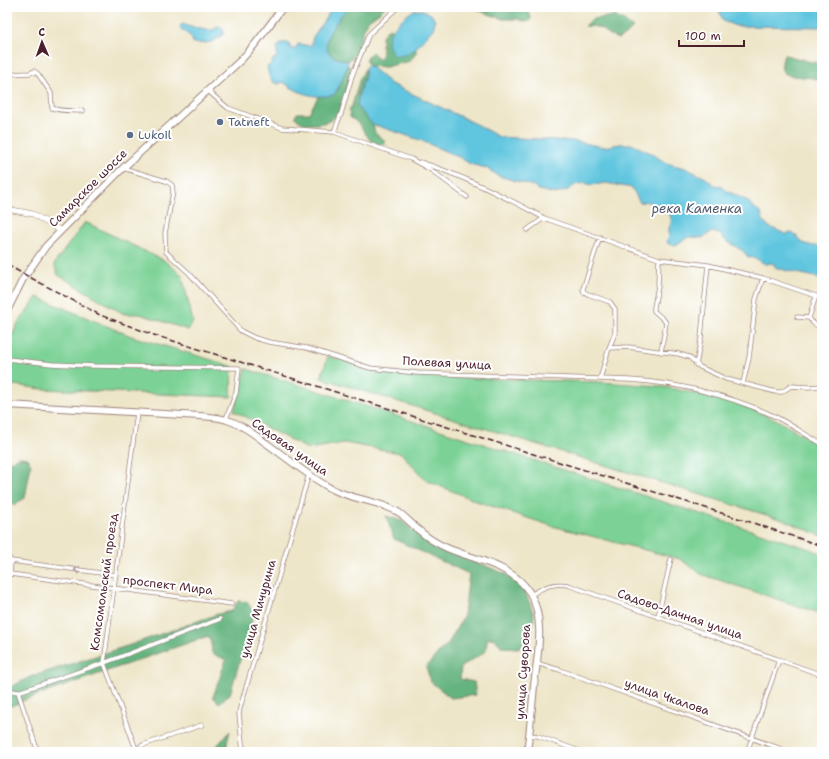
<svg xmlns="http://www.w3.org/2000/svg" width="829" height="759" font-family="'Shantell Sans',sans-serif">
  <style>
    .green { fill: #7cd296; stroke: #637860 }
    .forest { fill: #65b47f; stroke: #586a55 }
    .water { fill: #61c6df; stroke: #567285 }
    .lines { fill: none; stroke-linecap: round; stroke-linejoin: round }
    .street-casing { stroke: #9c827a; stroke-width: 5 }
    .secondary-casing { stroke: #9c827a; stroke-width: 6 }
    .primary-casing { stroke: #9c827a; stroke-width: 8 }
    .street { stroke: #fff; stroke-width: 3.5 }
    .secondary { stroke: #fff; stroke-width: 5 }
    .primary { stroke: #fff; stroke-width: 6 }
    .rail { stroke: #4a1f2b; stroke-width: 1.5; stroke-dasharray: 6 3; stroke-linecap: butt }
    .oneway { stroke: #ae9aa0 }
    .service-dot { fill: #5c6f8a; stroke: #fff; stroke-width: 1.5 }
    .labels { text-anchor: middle; stroke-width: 4; stroke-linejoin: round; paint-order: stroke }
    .service-label { font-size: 12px; fill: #4e5e75; stroke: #fff; text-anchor: start }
    .street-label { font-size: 12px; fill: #4a1f2b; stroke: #fff }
    .water-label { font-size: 13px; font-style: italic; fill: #52596a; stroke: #fff }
  </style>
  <rect width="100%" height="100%" fill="#fff"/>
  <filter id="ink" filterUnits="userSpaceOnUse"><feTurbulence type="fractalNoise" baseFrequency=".025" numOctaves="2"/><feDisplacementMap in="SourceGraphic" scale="8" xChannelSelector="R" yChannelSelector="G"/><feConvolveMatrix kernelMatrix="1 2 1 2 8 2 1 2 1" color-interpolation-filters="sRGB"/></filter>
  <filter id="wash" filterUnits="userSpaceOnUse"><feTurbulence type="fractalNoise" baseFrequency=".012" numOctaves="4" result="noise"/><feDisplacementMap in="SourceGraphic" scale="16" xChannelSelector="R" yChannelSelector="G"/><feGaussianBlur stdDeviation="0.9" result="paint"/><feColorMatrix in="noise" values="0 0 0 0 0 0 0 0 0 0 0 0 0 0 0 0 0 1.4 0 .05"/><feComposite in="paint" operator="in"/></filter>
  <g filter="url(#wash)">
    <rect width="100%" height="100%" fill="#eee6c9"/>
    <!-- green -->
    <path class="green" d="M85,222L165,261L182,275L193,322L188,330L140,314H124L58,275L54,264Z
      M37,297L131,336L232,366L231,397L42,389L7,384V347L17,325Z
      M328,356L350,363L367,371L458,378L600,382L659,386L726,399L775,419L822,446V536L786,521L321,378Z
      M246,369L325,393L822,553V614L701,574L680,559L552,526L479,502L425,480L401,453L344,443L308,449L234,411Z"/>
    <!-- forest -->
    <path class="forest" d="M347,7H385C379,14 371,17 368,21C359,33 362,52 348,61C344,60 339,59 336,58C312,47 339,20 347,7Z
      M475,7H527C527,12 531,14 531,19L528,22L517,19H503L480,11Z
      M615,16L624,21L633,28L627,34L618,39C602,33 606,26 585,26L593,19Z
      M389,28L393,30L391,32L405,55L416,48V53L410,61L386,67L370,66L366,62L367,57L372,52L379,60L382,56V36Z
      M784,55C797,57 808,63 822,63V80C816,79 810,77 803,77C786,75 777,76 784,55Z
      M348,65L351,69C347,83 344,109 333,119C329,122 320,124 315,124C307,125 300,123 295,117L297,113H309L318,97L326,96L338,90L344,72Z
      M365,69L366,73L358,94L359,109L373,124L375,133L384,140V144L378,146C365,140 365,126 350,117L349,109L352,106L360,78Z
      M19,457L28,458L31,465L25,498L14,505L7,504V459L11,462Z
      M386,516L402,521L421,538L446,550L506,574L525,591L534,615L531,640L518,648L502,647L494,638L487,639L486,651L461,667L460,679L474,682L476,695L451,698L431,682L426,667L439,652L448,644L464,615L469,574L394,539Z
      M238,601L247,602L254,613L230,694L219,703L213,697L226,660L212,653L211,643L208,636L27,699L7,708V689L30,677L127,646L218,614L232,611Z
      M230,731L227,744L228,752H215L214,749Z"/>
    <!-- water -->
    <path class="water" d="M333,7H347C339,20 312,47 336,58C339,59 344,60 348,61C348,67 338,90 334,95C315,99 299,94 283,82L278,84L273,82L269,76L267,67L272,64L273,59L277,57V48L281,43H289L290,48L296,49L298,44L311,46L313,37Z
      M718,7H822V27L736,26L723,21Z
      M414,10H423L431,14L435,21L433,29L416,48L405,55L396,56C376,39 400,20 414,10Z
      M182,24C192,28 202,30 213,30L217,27L223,28L224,33C215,43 206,44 193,43L191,37L179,27Z
      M366,66H370L391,84L470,121L499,137L573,141L604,147L620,144H631L651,153L666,163L685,168L706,178L714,185L721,186L725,190L748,201L751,205L761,213L763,220L769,227L786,234L792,233L800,239L803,243L813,246L822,245V281L815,277L776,268L774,264L771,263L765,264L757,259L748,257L743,251L725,240L720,234L712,232L702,238L689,237L675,245L668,244L667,240C670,235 669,234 669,229C670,223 673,223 670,215L646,201L640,203L632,188L606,183L592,185L585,183L575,185L568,190L555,194L539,190L533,186L499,176L486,168L470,164L461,158L420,140L372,124L357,106C358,95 362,86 365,76C366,72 364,70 366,66Z"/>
  </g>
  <g filter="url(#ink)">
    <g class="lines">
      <!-- street casing -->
      <g class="street-casing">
        <path id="street" d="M7,74L30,73L34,71L38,74L51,93L52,108C62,112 72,110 83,111
          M208,91L228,108L282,128L334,132L411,159L431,170L467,197
          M334,132L341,114L352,76L369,34L398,7
          M420,162C464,176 504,196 544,218
          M123,168L166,181L172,185L173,192L165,233L166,252L189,273L241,331L255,338L269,342L307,348L370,368L417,373L629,380C679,383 728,395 774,416C790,424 806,435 822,444
          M527,230L544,218L659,259L708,265L763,278L822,298
          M600,237L583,289L584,292L588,294L610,302L615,309V333L609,348L600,379
          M659,259L658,286L654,307V311L664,320L666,323L661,352
          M797,317L809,318L813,323L822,329
          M809,318L816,296
          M609,348L628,347L679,354L689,357L700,367L726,379L776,392H782L791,386L808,387L822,386
          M7,359L52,364L94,366L239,368L236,393L226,419
          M696,365L701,338L708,265
          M743,383L749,358L756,299L763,278
          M7,555L11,561L116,575
          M10,574L11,561
          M7,576L10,574L232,604
          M531,595C543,587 554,582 568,585L822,675
          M658,616L671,559
          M536,663L560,670L790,752
          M7,690L18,692L104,663L220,619
          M18,692L38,752
          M529,735L538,736L582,752
          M136,749L104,663L137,413
          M130,752L143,745L202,725
          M243,752L239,714L240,708L309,474
          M747,752L779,660"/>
      </g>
      <!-- secondary casing -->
      <g class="secondary-casing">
        <path id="secondary" d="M7,209L33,214L61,231"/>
      </g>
      <!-- primary casing -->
      <g class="primary-casing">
        <path id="primary" d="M7,311L23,279L46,246L123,168L241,60L256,43L283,7
          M7,405L200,416C209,417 218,417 227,420C241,424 254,434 266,443C287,458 307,475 330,488C352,500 377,500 398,512C407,518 413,526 421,532C429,539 438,544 447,548C475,560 513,565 530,593C546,620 537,657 534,686C532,708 530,730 527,752"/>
      </g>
      <!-- street -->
      <use href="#street" class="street"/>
      <!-- secondary -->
      <use href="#secondary" class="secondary"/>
      <!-- primary -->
      <use href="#primary" class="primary"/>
      <!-- rail -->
      <path class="rail" d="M7,265L100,315L154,335L747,521L822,546"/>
    </g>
    <!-- one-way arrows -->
    <defs><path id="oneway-chevron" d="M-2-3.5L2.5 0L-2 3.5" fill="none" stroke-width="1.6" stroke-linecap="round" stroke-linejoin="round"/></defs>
    <use class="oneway" href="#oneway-chevron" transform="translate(77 570) rotate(-172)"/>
  </g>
  <!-- markers -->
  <g class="service-dot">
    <circle cx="220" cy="122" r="4"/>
    <circle cx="130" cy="135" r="4"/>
  </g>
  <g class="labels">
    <!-- service labels -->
    <g class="service-label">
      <text x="228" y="126">Tatneft</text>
      <text x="138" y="139">Lukoil</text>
    </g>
    <!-- street labels -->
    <g class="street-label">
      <text transform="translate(88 188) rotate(-45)" y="4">Самарское шоссе</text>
      <text transform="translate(447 363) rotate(3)" y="4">Полевая улица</text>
      <text transform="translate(290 447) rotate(35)" y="4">Садовая улица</text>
      <text transform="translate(104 582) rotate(-82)" y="4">Комсомольский проезд</text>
      <text transform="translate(168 585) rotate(7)" y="4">проспект Мира</text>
      <text transform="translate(258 609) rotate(-74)" y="4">улица Мичурина</text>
      <text transform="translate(680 614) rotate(19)" y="4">Садово-Дачная улица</text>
      <text transform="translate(523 672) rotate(-86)" y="4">улица Суворова</text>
      <text transform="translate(667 697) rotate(19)" y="4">улица Чкалова</text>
    </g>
    <!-- water labels -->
    <g class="water-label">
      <text x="697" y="213">река Каменка</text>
    </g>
  </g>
  <!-- margin -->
  <rect width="829" height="759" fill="none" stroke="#fff" stroke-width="24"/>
  <!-- north arrow -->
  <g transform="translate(42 42) rotate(358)" stroke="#ffffff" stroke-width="3" paint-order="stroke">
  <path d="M0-3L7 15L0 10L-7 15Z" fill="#4a1f2b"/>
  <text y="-6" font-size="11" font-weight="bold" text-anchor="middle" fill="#4a1f2b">С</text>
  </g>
  <!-- scale -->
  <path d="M679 40v6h65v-6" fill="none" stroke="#4a1f2b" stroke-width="2"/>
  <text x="685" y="40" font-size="12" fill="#4a1f2b" stroke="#ffffff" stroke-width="3" paint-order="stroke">100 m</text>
</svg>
